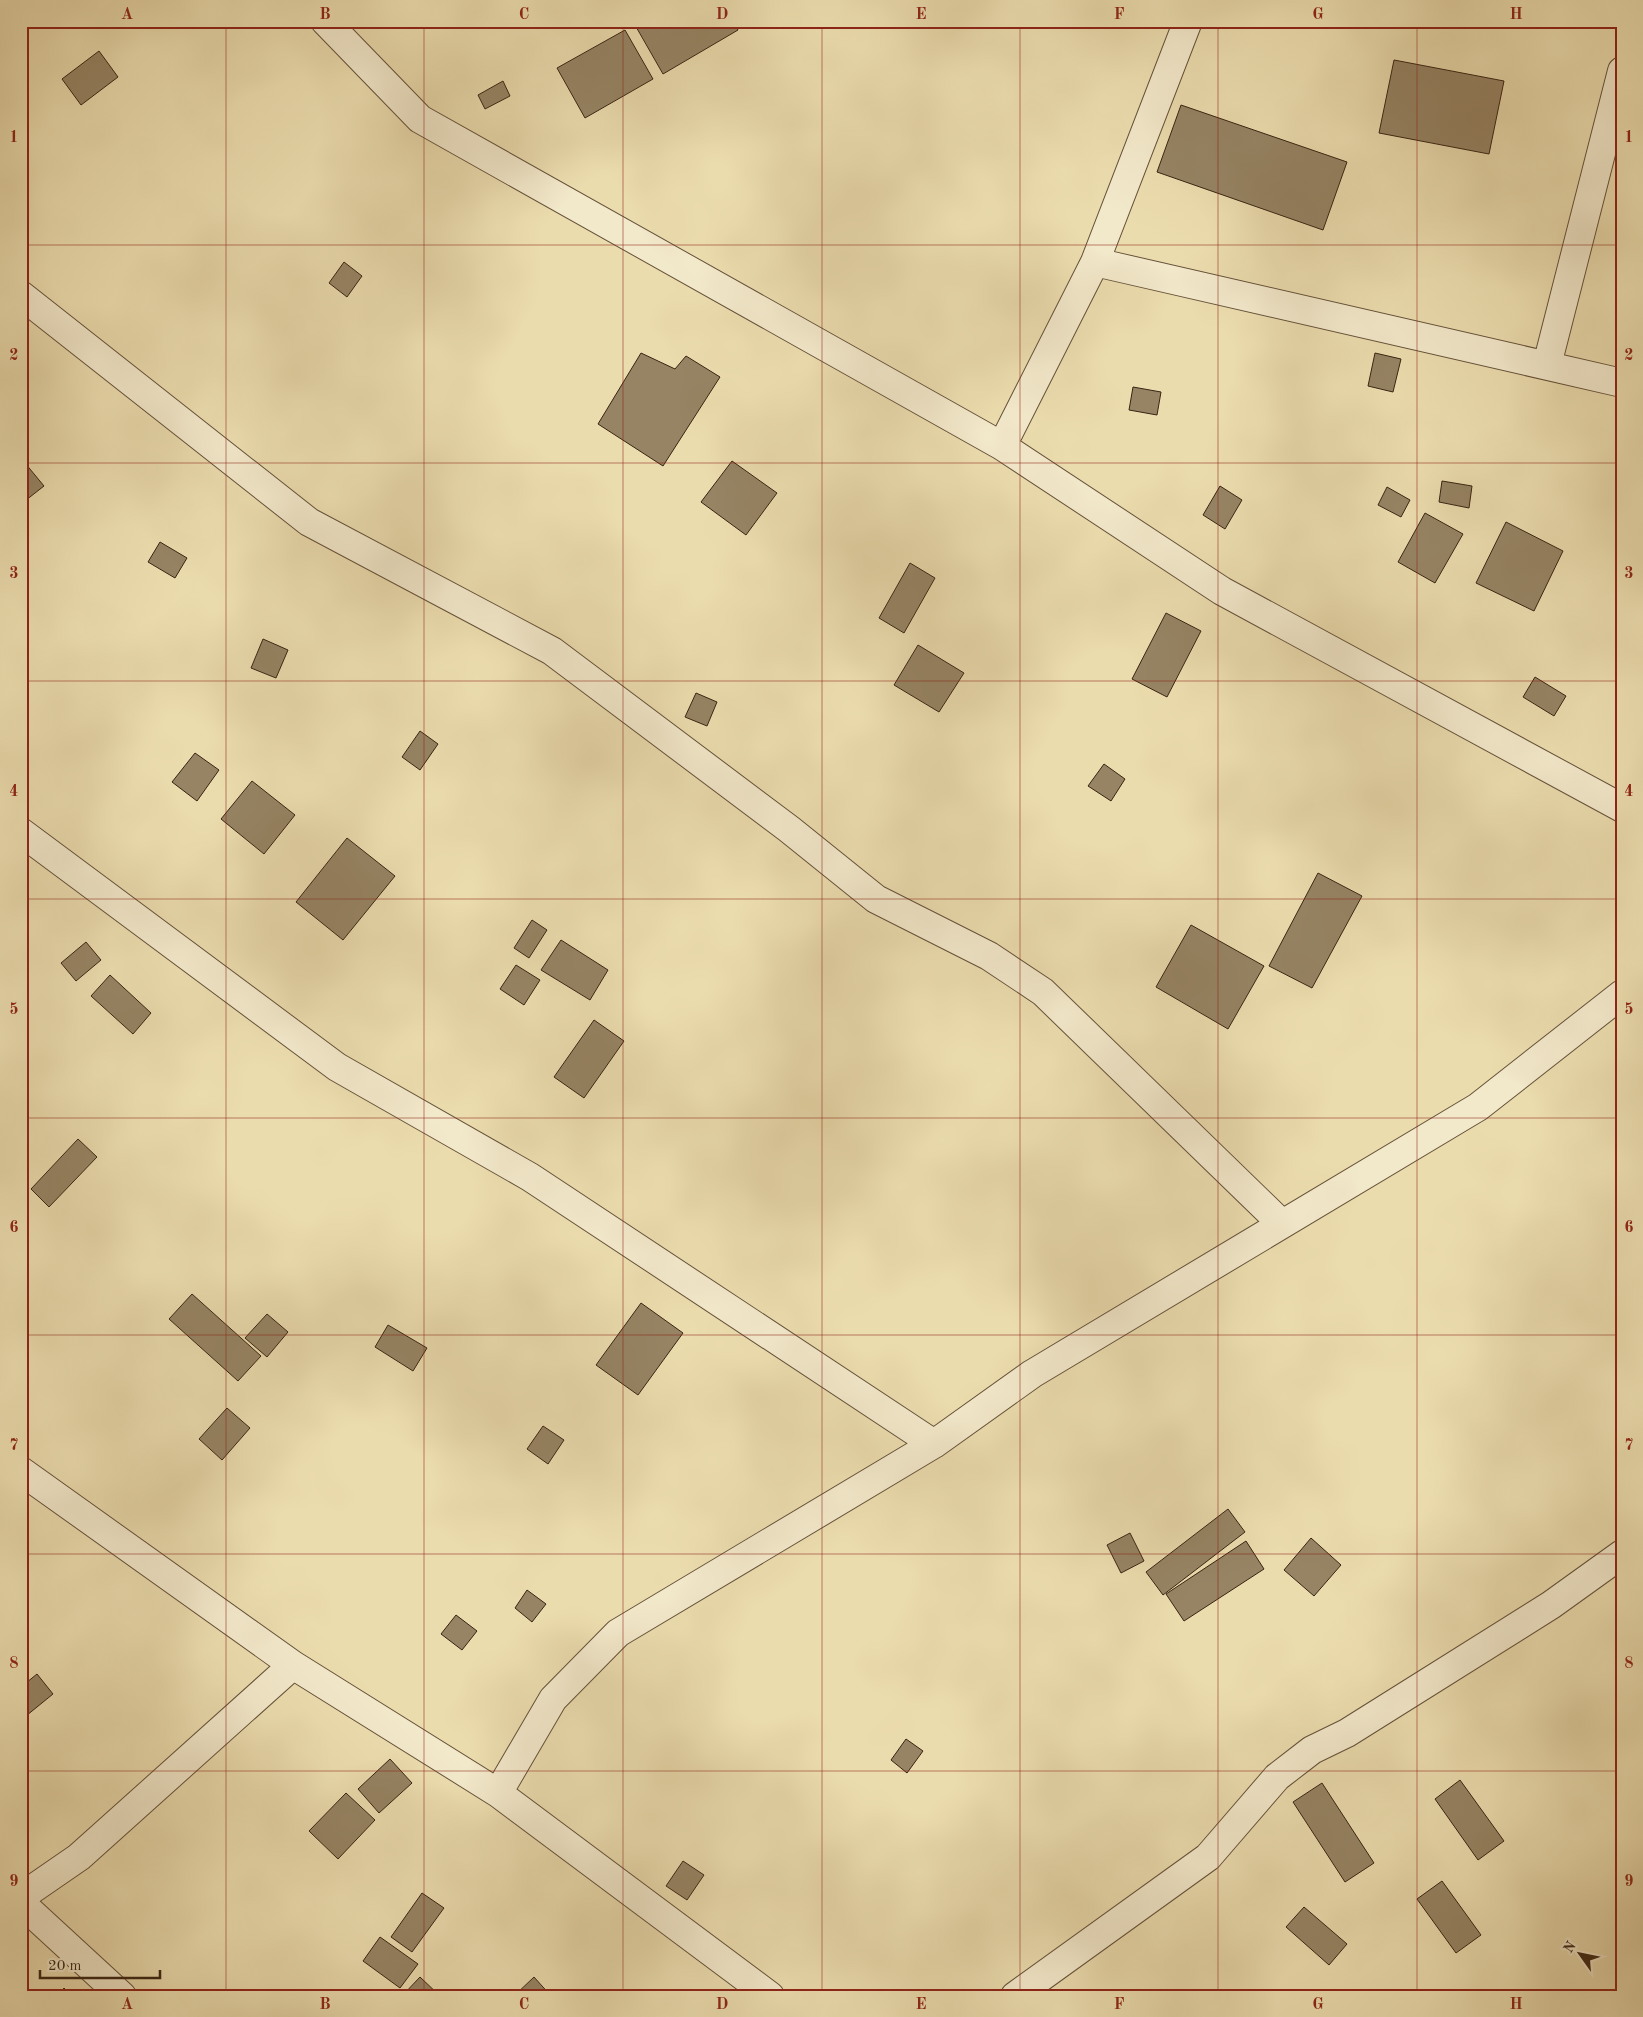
<svg xmlns="http://www.w3.org/2000/svg" width="1643" height="2017" font-family="'Old Standard TT',serif">
  <style>
    .building { fill: #968464; stroke: #392413 }
    .lines { fill: none; stroke-linecap: round; stroke-linejoin: round }
    .minor-casing { stroke: #66523a; stroke-width: 30 }
    .minor { stroke: #f2e8ca; stroke-width: 28 }
    .grid { fill: none; stroke: #8f2418; stroke-width: 1; stroke-opacity: 0.55 }
    .neatline { fill: none; stroke: #8f2418; stroke-width: 2 }
    .grid-label { font-size: 16px; text-anchor: middle; font-weight: bold; fill: #8f2418 }
  </style>
  <rect width="100%" height="100%" fill="#ebdcae"/>
  <filter id="stains"><feTurbulence type="fractalNoise" baseFrequency=".004" numOctaves="4"/><feColorMatrix values="0 0 0 0 .2 0 0 0 0 .09 0 0 0 0 .02 0 0 0 .5 -.17"/></filter>
  <radialGradient id="worn" r=".72"><stop offset=".6" stop-color="#630" stop-opacity="0"/><stop offset="1" stop-color="#630" stop-opacity=".3"/></radialGradient>
  <!-- building -->
  <path class="building" d="M642,21H733L738,30L663,74L635,25Z
    M625,30L653,79L585,118L557,68Z
    M99,51L118,77L81,105L62,79Z
    M1394,60L1504,81L1489,154L1379,133Z
    M503,81L510,96L485,109L478,95Z
    M1181,105L1347,162L1323,230L1157,172Z
    M344,262L362,276L347,297L329,283Z
    M641,353L675,369L686,356L720,377L663,466L598,424Z
    M1375,353L1401,359L1393,392L1368,386Z
    M1133,387L1161,392L1157,415L1129,410Z
    M732,461L777,493L746,535L701,502Z
    M25,463L44,486L21,504V466Z
    M1442,481L1472,486L1469,508L1439,502Z
    M1220,486L1242,500L1225,529L1203,515Z
    M1387,487L1410,500L1401,517L1378,505Z
    M1425,513L1463,534L1435,583L1398,562Z
    M1506,522L1563,551L1534,611L1476,583Z
    M160,542L187,558L175,578L148,562Z
    M910,563L935,578L904,633L879,618Z
    M1166,613L1201,631L1167,697L1132,679Z
    M263,639L288,650L276,678L251,668Z
    M918,645L964,673L939,712L894,685Z
    M1535,677L1566,696L1554,716L1523,697Z
    M696,693L717,702L707,726L685,717Z
    M420,731L438,744L420,770L402,757Z
    M195,753L219,770L197,801L172,782Z
    M1104,764L1125,779L1111,801L1088,786Z
    M252,781L295,815L264,854L221,819Z
    M347,838L395,876L343,940L296,902Z
    M1318,873L1362,896L1312,988L1269,966Z
    M532,920L547,930L529,958L514,948Z
    M1191,925L1264,966L1228,1029L1156,987Z
    M561,940L608,970L590,1000L541,970Z
    M86,942L101,960L76,981L61,963Z
    M516,965L540,980L524,1005L500,989Z
    M110,975L151,1013L133,1034L91,996Z
    M594,1020L624,1041L584,1098L554,1077Z
    M78,1139L97,1157L49,1207L31,1189Z
    M192,1294L261,1356L238,1381L169,1319Z
    M641,1303L683,1333L638,1395L596,1365Z
    M267,1314L288,1332L267,1357L245,1338Z
    M388,1325L427,1348L413,1371L375,1347Z
    M227,1408L250,1428L222,1460L199,1439Z
    M543,1426L564,1440L548,1464L527,1449Z
    M1228,1509L1245,1532L1163,1595L1146,1572Z
    M1130,1533L1144,1561L1121,1573L1107,1545Z
    M1311,1538L1341,1565L1314,1596L1284,1570Z
    M1246,1541L1264,1569L1184,1621L1166,1594Z
    M527,1590L546,1604L532,1622L515,1608Z
    M456,1615L477,1631L462,1650L441,1634Z
    M37,1674L53,1694L21,1720V1687Z
    M906,1739L923,1751L907,1773L891,1760Z
    M390,1759L412,1783L379,1813L358,1789Z
    M1460,1780L1504,1841L1478,1860L1435,1799Z
    M1322,1783L1374,1863L1345,1882L1293,1802Z
    M346,1793L375,1820L338,1859L309,1831Z
    M683,1861L704,1875L687,1900L666,1886Z
    M1442,1881L1481,1935L1456,1953L1417,1899Z
    M422,1893L444,1908L412,1952L391,1937Z
    M1304,1907L1347,1944L1329,1965L1286,1927Z
    M380,1937L418,1964L400,1988L363,1961Z
    M420,1977L440,1996H402Z
    M534,1977L551,1996H514Z
    M64,1988L72,1996H57Z"/>
  <g class="lines">
    <!-- minor casing -->
    <g class="minor-casing">
      <path id="minor" d="M325,21L420,119L1002,446L1222,591L1622,808
        M1095,262L1622,383
        M21,295L309,522L552,651L789,829L876,899L989,956L1043,992L1282,1224
        M1547,365L1622,71
        M1002,446L1095,262L1188,21
        M21,832L337,1067L530,1177L934,1444
        M21,1471L293,1665L498,1793L770,1996
        M498,1793L553,1699L618,1633L934,1444L1032,1374L1478,1107L1622,994
        M21,1897L79,1857L293,1665
        M21,1903L122,1996
        M1015,1996L1208,1857L1277,1777L1312,1750L1347,1733L1551,1605L1622,1554"/>
    </g>
    <!-- minor -->
    <use href="#minor" class="minor"/>
  </g>
  <!-- grid -->
  <path class="grid" d="M226,21V1996M424,21V1996M623,21V1996M822,21V1996M1020,21V1996M1218,21V1996M1417,21V1996M21,245H1622M21,463H1622M21,681H1622M21,899H1622M21,1118H1622M21,1335H1622M21,1554H1622M21,1771H1622"/>
  <!-- margin -->
  <rect width="1643" height="2017" fill="none" stroke="#ebdcae" stroke-width="55"/>
  <!-- north arrow -->
  <g transform="translate(1580 1954) rotate(303)" stroke="#f2e8ca" stroke-width="4" paint-order="stroke">
  <path d="M0-4L9 19L0 12L-9 19Z" fill="#392413"/>
  <text y="-8" font-size="14" font-weight="bold" text-anchor="middle" fill="#392413">N</text>
  </g>
  <!-- scale -->
  <path d="M40 1970v8h120v-8" fill="none" stroke="#392413" stroke-width="2.5"/>
  <text x="48" y="1970" font-size="15" fill="#392413" stroke="#f2e8ca" stroke-width="4" paint-order="stroke">20 m</text>
  <rect x="28" y="28" width="1588" height="1962" class="neatline"/>
  <g class="grid-label">
    <text x="127" y="19">A</text>
    <text x="325" y="19">B</text>
    <text x="524" y="19">C</text>
    <text x="722" y="19">D</text>
    <text x="921" y="19">E</text>
    <text x="1119" y="19">F</text>
    <text x="1318" y="19">G</text>
    <text x="1516" y="19">H</text>
    <text x="14" y="142">1</text>
    <text x="1629" y="142">1</text>
    <text x="14" y="360">2</text>
    <text x="1629" y="360">2</text>
    <text x="14" y="578">3</text>
    <text x="1629" y="578">3</text>
    <text x="14" y="796">4</text>
    <text x="1629" y="796">4</text>
    <text x="14" y="1014">5</text>
    <text x="1629" y="1014">5</text>
    <text x="14" y="1232">6</text>
    <text x="1629" y="1232">6</text>
    <text x="14" y="1450">7</text>
    <text x="1629" y="1450">7</text>
    <text x="14" y="1668">8</text>
    <text x="1629" y="1668">8</text>
    <text x="14" y="1886">9</text>
    <text x="1629" y="1886">9</text>
    <text x="127" y="2009">A</text>
    <text x="325" y="2009">B</text>
    <text x="524" y="2009">C</text>
    <text x="722" y="2009">D</text>
    <text x="921" y="2009">E</text>
    <text x="1119" y="2009">F</text>
    <text x="1318" y="2009">G</text>
    <text x="1516" y="2009">H</text>
  </g>
  <rect width="100%" height="100%" filter="url(#stains)"/>
  <rect width="100%" height="100%" fill="url(#worn)"/>
</svg>
